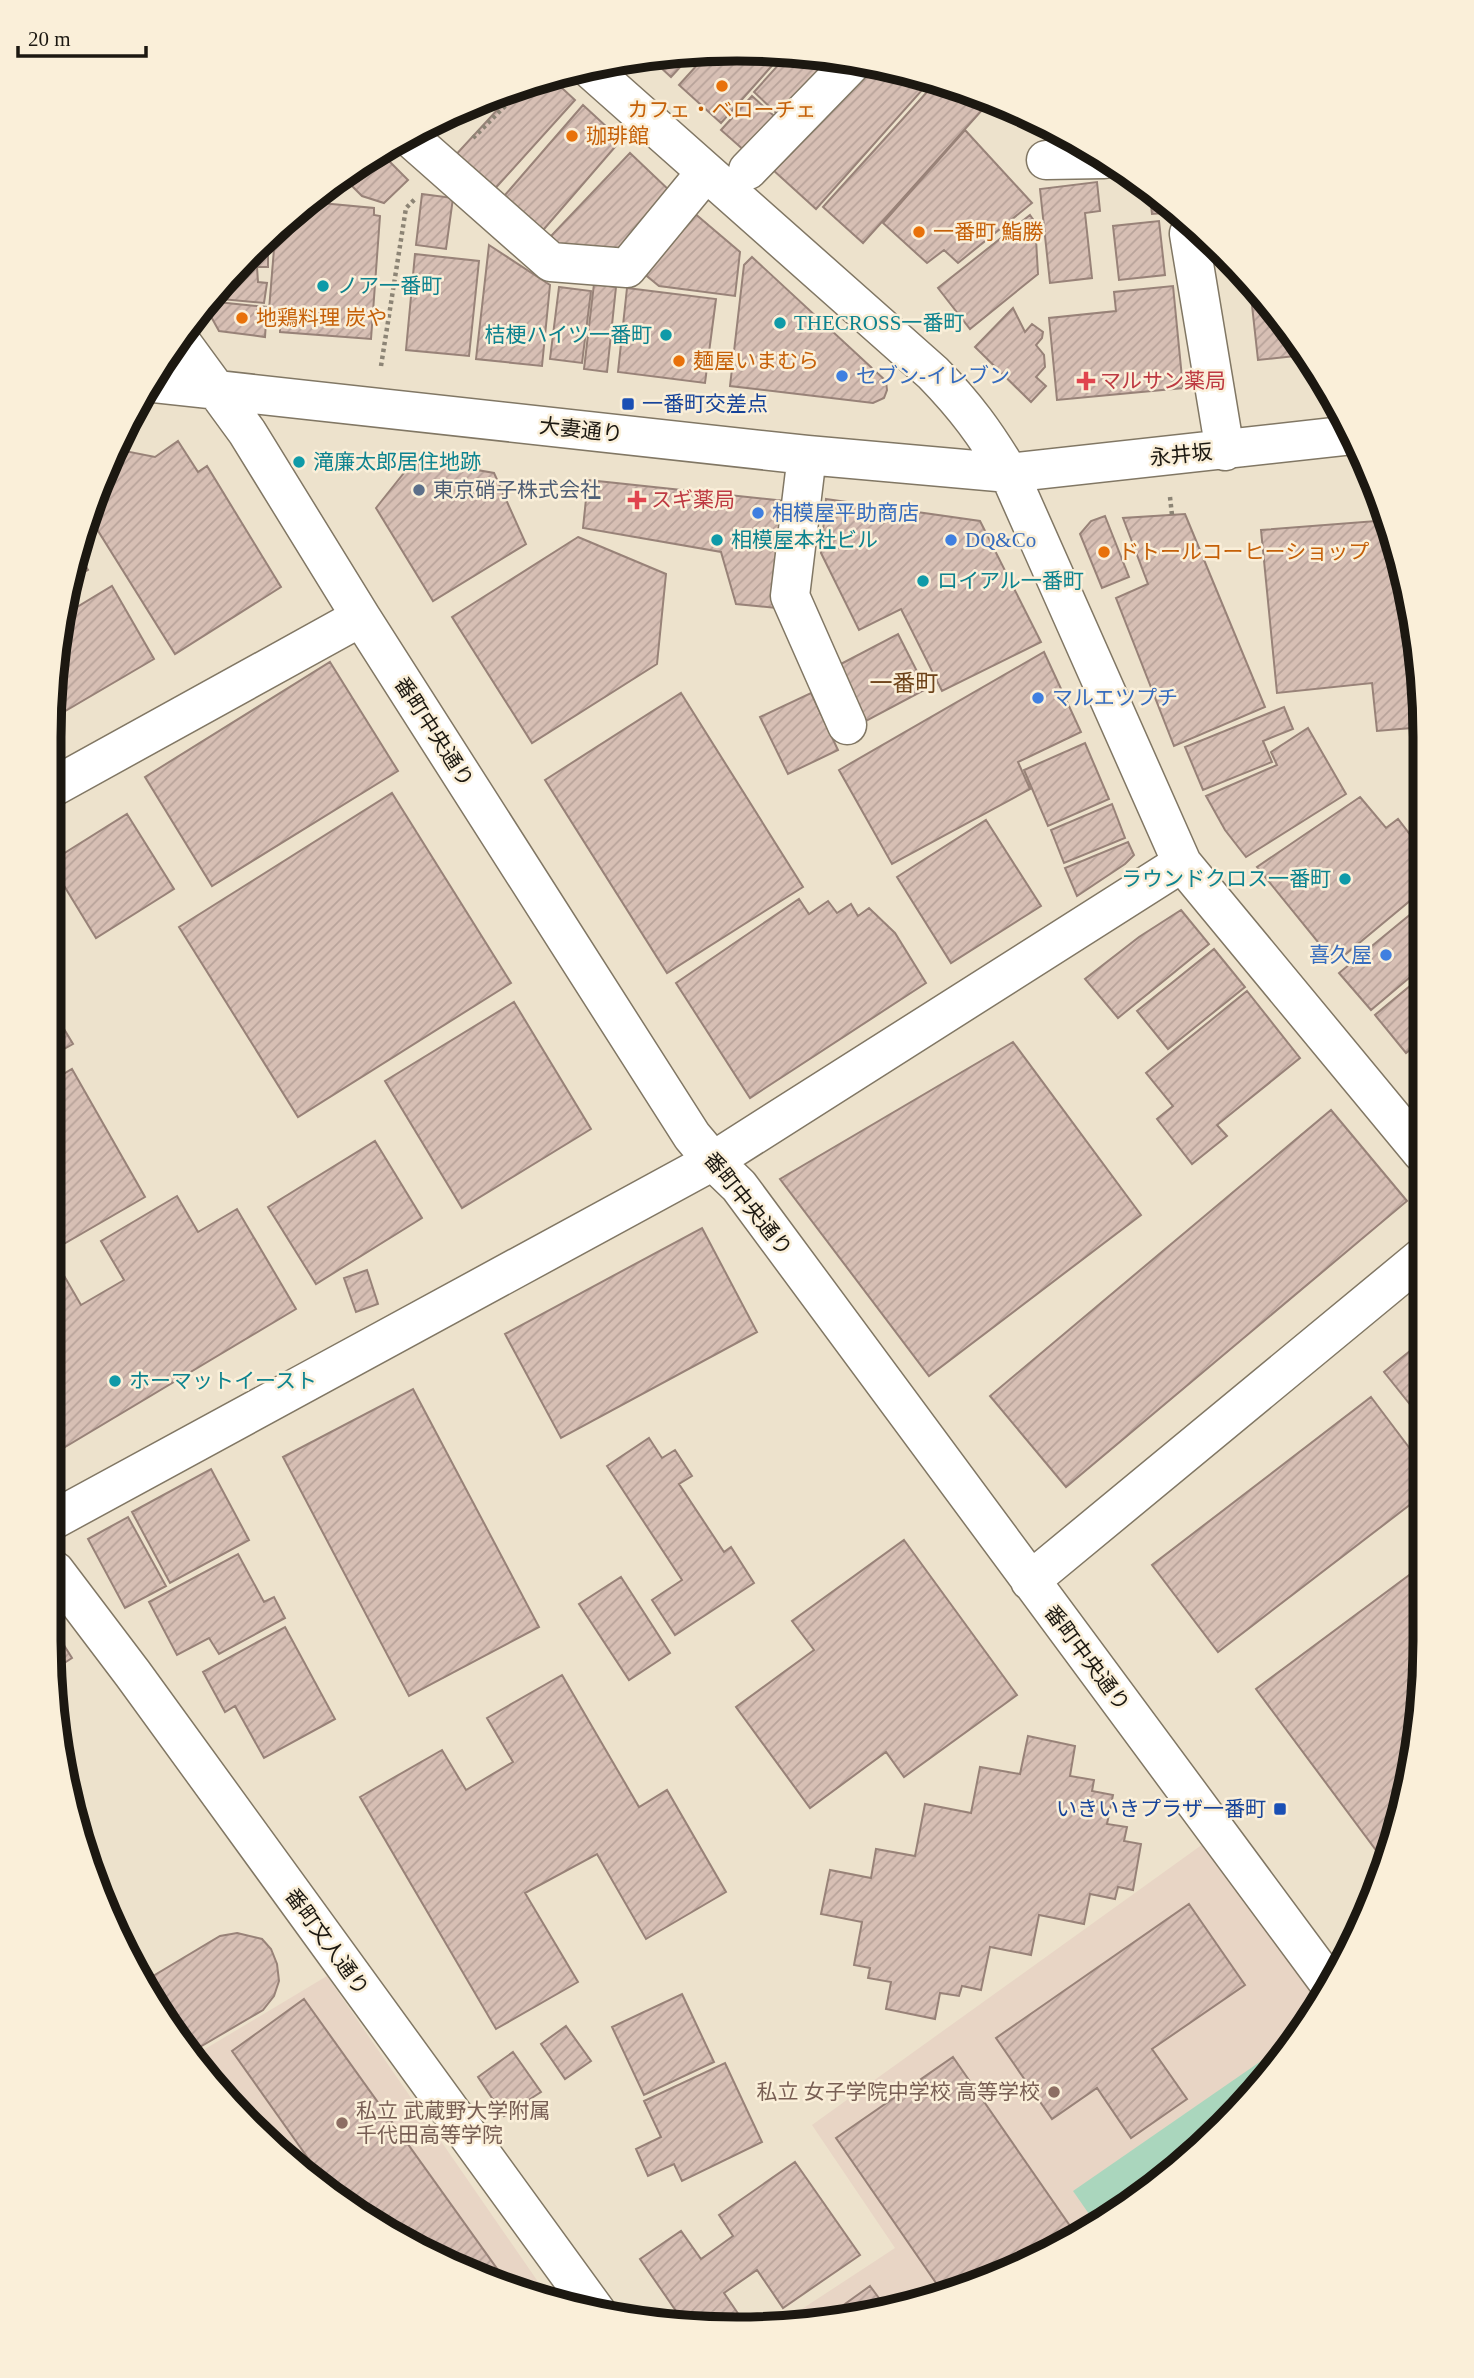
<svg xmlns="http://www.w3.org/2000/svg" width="1474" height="2378" font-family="'Times New Roman','Noto Sans JP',serif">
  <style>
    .education { fill: #e8d5c5 }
    .garden { fill: #aad6bd }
    .building { fill: url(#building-hatch); stroke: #988278; stroke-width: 2 }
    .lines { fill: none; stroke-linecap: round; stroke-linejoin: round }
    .minor-casing { stroke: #817764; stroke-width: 41 }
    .path { stroke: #8c8475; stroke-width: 4.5; stroke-dasharray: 3.5 3.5; stroke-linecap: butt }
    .minor { stroke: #fff; stroke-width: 38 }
    .food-dot { fill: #e8710a; stroke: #faefd9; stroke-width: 2.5 }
    .culture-dot { fill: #0f9aa8; stroke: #faefd9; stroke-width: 2.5 }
    .shop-dot { fill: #3f7fe0; stroke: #faefd9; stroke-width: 2.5 }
    .health-dot { fill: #e0444e; stroke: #faefd9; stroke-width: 2.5 }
    .transit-dot { fill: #1a4fb4; stroke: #faefd9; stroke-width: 2.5 }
    .service-dot { fill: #5c6f8a; stroke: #faefd9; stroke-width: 2.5 }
    .education-dot { fill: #8d6e63; stroke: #faefd9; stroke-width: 2.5 }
    .labels { text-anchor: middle; stroke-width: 5; stroke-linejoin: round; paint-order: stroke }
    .food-label { font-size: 21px; fill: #c56008; stroke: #faefd9; text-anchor: start }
    .culture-label { font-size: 21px; fill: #0d838f; stroke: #faefd9; text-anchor: start }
    .shop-label { font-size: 21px; fill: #366cbe; stroke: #faefd9; text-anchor: start }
    .health-label { font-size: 21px; fill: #be3a42; stroke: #faefd9; text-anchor: start }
    .transit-label { font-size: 21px; fill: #164399; stroke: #faefd9; text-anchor: start }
    .street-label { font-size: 21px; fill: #1c1811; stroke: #faefd9 }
    .service-label { font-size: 21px; fill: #4e5e75; stroke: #faefd9; text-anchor: start }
    .education-label { font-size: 21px; fill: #785e54; stroke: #faefd9; text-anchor: end }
    .neighbourhood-label { font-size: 23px; fill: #6d4319; stroke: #faefd9 }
    .rim { fill: none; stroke: #1c1811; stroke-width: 9 }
  </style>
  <defs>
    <pattern id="building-hatch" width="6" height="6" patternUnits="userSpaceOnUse" patternTransform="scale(1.75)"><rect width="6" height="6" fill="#d7bfb4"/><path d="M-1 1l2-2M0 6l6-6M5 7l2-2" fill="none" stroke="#b8a39a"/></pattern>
  </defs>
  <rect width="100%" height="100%" fill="#ede2cc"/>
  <!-- education -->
  <path class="education" d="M1203,1844L1318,1999L1283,2060L1156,2187L1042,2258L958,2293L827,2323L776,2326L895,2248L812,2125Z
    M327,1976L552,2302L516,2293L432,2258L319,2187L190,2058Z"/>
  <!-- garden -->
  <path class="garden" d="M1296,2037L1283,2060L1156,2187L1096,2224L1073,2191Z"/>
  <!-- building -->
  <path class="building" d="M785,51L721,123L679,85L708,53Z
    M790,52L843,61L787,123L754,92Z
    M693,53L671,77L647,55Z
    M868,65L915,72L932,79L816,209L773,170Z
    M550,77L575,100L491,193L452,159L520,85Z
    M937,81L958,88L982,110L863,243L823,207Z
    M752,96L784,125L754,159L721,130Z
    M583,105L621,140L538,236L499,202Z
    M1006,107L1034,117L1008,120Z
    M965,130L1032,203L958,263L944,250L927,263L883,223Z
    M379,151L408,180L384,203L362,196L345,179Z
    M630,153L670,191L618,252L561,248L551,236Z
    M1097,182L1100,211L1085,213L1092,278L1050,283L1040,189Z
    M331,185L334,188L276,240L272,232L283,220Z
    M1149,187L1156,191L1178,212L1152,214Z
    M422,194L453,198L446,249L416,245Z
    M321,203L374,208V215L380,216L371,339L280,332V323L268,322L274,249Z
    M693,212L740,252L735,296L659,286L642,272Z
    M1030,215L1035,222L1038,274L970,329L938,288Z
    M1159,221L1165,275L1119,280L1113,226Z
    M489,245L550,285L542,366L476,359Z
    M268,248V267H257L258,282L267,283L264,303L210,298L255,250Z
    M415,254L479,261L469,356L406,350Z
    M752,257L886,381L887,390L884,398L873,403L730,386L744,265Z
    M1249,278L1255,284L1305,355L1258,360Z
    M594,284L616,287L607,372L584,369Z
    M1173,286L1183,388L1057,400L1049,318L1116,311L1114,292Z
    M559,287L591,291L582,363L550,359Z
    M627,288L716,299L705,383L618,372Z
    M207,301L267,307L265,337L219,331L204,304Z
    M1013,308L1025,332L1032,324L1043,332L1042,338L1036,345L1044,355L1045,367L1036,377L1046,386L1031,402L975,347Z
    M178,441L198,472L207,466L281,587L175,654L90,518L101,474L115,449L155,457Z
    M415,459L494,473L526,544L433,601L376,508Z
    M588,480L785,501L776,608L736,604L721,552L583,528Z
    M826,499L980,521L1041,642L942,691L901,609L859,630L821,553Z
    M1185,514L1265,707L1174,746L1116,598L1148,584L1123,518Z
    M1105,516L1129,577L1102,588L1080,534L1091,521Z
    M1389,520L1423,692V727L1377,731L1372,683L1277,693L1261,530Z
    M578,537L666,574L657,664L532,743L452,617Z
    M79,556L88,570L73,578Z
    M112,586L154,659L55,717V648L64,615Z
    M898,634L926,689L866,721L837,666Z
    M1044,652L1081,732L1018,762L1030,789L892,864L839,770Z
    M330,662L398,771L212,886L145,777Z
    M681,693L803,887L667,973L545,780Z
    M811,693L838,750L788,774L760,717Z
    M1284,707L1293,729L1263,741L1272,762L1203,790L1185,747Z
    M1308,728L1346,794L1246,857L1225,830L1206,796L1277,765L1271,752Z
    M1085,743L1109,799L1048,826L1024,770Z
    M392,793L511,983L298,1117L179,927Z
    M1360,797L1386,828L1398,819L1412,837L1423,828V890L1335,963L1257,867Z
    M1112,804L1125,838L1064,863L1051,830Z
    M127,814L174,889L96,938L55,871V859Z
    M986,820L1041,906L951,963L897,877Z
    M1128,842L1134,855L1125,864L1077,896L1065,868Z
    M799,899L809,914L828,901L837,913L851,904L858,916L869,908L895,933L926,983L750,1098L676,983Z
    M1423,904L1422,967L1371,1010L1339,973Z
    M1181,910L1209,944L1118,1018L1085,979L1139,937Z
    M1214,949L1245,987L1168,1049L1137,1011Z
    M1422,976V1040L1406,1053L1375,1015Z
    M1247,991L1300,1058L1217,1125L1227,1136L1192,1164L1157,1119L1173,1106L1146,1073Z
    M514,1002L591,1129L462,1208L385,1081Z
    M55,1014L73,1044L55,1054Z
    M1013,1042L1141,1215L929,1376L780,1179Z
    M72,1069L145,1197L55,1249V1079Z
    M1331,1110L1407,1201L1066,1487L990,1396Z
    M375,1141L422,1218L316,1284L268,1207Z
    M177,1196L198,1232L237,1209L296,1309L55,1453V1269L59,1267L81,1305L124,1280L101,1241Z
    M702,1228L757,1332L561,1438L505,1334Z
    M367,1270L378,1304L356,1312L344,1278Z
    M1421,1342L1420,1417L1384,1372Z
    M413,1389L539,1627L409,1696L283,1457Z
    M1371,1397L1420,1462V1497L1218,1652L1152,1565Z
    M649,1438L662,1458L675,1450L692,1476L679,1484L724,1552L731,1547L754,1583L675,1635L652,1600L682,1580L607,1466Z
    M211,1469L249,1540L170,1583L132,1512Z
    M128,1517L166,1586L125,1608L88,1539Z
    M904,1540L1017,1695L904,1777L886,1752L810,1808L736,1707L814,1650L792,1621Z
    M238,1554L264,1602L274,1597L285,1618L219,1654L209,1638L177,1655L149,1602Z
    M1420,1567L1419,1730L1384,1861L1256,1689Z
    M621,1577L670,1653L629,1680L579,1604Z
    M285,1627L335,1719L264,1758L235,1706L225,1712L203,1672Z
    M55,1631L72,1658L55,1669Z
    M562,1675L639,1807L667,1790L726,1892L646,1939L597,1854L525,1893L578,1982L496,2029L360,1797L442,1750L466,1790L513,1762L487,1718Z
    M1028,1736L1075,1746L1070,1776L1094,1780L1092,1791L1113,1795L1107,1824L1127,1827L1124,1841L1141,1844L1133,1890L1118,1887L1115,1899L1090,1894L1084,1924L1039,1915L1031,1955L990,1947L981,1990L962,1986L959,1996L940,1993L935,2019L886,2009L891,1982L868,1978L870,1968L854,1965L862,1922L821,1914L830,1870L871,1878L876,1849L915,1856L925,1804L971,1813L980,1767L1020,1774Z
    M102,1902L124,1938L119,1942Z
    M1189,1904L1245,1985L1152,2049L1187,2099L1131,2138L1097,2088L1052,2119L996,2038Z
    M237,1933L262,1939L271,1949L277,1964L279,1981L274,1996L263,2010L188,2054L143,1982L220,1936Z
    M682,1994L714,2062L644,2095L612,2027Z
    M304,1999L513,2291L432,2258L318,2187L300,2169L310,2161L232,2051Z
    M566,2026L591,2061L565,2079L541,2044Z
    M513,2052L541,2092L504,2116L478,2077Z
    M953,2057L1077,2236L1042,2258L958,2293L945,2296L836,2138Z
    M725,2063L762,2142L682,2181L674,2164L648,2176L636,2149L661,2137L644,2101Z
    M795,2162L860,2255L783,2308L757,2270L724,2293L748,2328L685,2324L640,2259L681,2231L701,2259L733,2236L719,2215Z
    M870,2286L887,2309L817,2324Z"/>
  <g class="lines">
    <!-- minor casing -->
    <g class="minor-casing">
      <path id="minor" d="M589,68L933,373C966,407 985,433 1009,473L1182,863L1422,1153
        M407,135L551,262L627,268L706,172
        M1046,160L1104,159
        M748,170L853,62
        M1195,228L1189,234L1225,451
        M179,339L247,432L361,617L692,1136L713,1161L739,1186L1328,1982
        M154,383L807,455L1009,473L1352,435
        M807,455L790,596L847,725
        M55,786L361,617
        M55,1519L713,1161L1182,863
        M55,1571L133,1674L598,2314
        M1030,1581L1421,1258"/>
    </g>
    <!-- path -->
    <path class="path" d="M473,138L528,83
      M381,366L406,208L416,198
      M1170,497L1172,515"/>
    <!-- minor -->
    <use href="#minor" class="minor"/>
  </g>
  <!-- markers -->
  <g class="food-dot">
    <circle cx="722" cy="86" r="7"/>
    <circle cx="572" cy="136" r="7"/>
    <circle cx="919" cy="232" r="7"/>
    <circle cx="242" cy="318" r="7"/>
    <circle cx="679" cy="361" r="7"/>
    <circle cx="1104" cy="552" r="7"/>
  </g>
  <g class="culture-dot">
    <circle cx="323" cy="286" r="7"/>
    <circle cx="780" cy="323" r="7"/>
    <circle cx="666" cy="335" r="7"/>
    <circle cx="299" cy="462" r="7"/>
    <circle cx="717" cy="540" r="7"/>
    <circle cx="923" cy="581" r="7"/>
    <circle cx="1345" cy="879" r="7"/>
    <circle cx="115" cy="1381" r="7"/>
  </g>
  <g class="shop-dot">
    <circle cx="842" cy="376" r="7"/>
    <circle cx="758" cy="513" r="7"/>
    <circle cx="951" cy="540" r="7"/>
    <circle cx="1038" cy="698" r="7"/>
    <circle cx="1386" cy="955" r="7"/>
  </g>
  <g class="health-dot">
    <path d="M1082.5 370.5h7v7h7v7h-7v7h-7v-7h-7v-7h7z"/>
    <path d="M633.5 489.5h7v7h7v7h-7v7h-7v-7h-7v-7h7z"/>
  </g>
  <g class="transit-dot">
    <rect x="621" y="397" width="14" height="14" rx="3.5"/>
    <rect x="1273" y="1802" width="14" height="14" rx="3.5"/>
  </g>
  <circle class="service-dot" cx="419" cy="490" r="7"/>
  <g class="education-dot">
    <circle cx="1054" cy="2092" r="7"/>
    <circle cx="342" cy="2123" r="7"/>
  </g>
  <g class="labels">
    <!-- food labels -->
    <g class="food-label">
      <text x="722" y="117" text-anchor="middle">カフェ・ベローチェ</text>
      <text x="586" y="143">珈琲館</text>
      <text x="933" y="239">一番町 鮨勝</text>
      <text x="256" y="325">地鶏料理 炭や</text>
      <text x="693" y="368">麺屋いまむら</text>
      <text x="1118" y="559">ドトールコーヒーショップ</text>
    </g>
    <!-- culture labels -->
    <g class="culture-label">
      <text x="337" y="293">ノア一番町</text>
      <text x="794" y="330">THECROSS一番町</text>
      <text x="652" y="342" text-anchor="end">桔梗ハイツ一番町</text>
      <text x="313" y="469">滝廉太郎居住地跡</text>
      <text x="731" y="547">相模屋本社ビル</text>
      <text x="937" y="588">ロイアル一番町</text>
      <text x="1331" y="886" text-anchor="end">ラウンドクロス一番町</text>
      <text x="129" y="1388">ホーマットイースト</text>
    </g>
    <!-- shop labels -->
    <g class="shop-label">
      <text x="856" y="383">セブン-イレブン</text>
      <text x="772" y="520">相模屋平助商店</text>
      <text x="965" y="547">DQ&amp;Co</text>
      <text x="1052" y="705">マルエツプチ</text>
      <text x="1372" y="962" text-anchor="end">喜久屋</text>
    </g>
    <!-- health labels -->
    <g class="health-label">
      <text x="1100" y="388">マルサン薬局</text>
      <text x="651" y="507">スギ薬局</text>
    </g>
    <!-- transit labels -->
    <g class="transit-label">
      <text x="642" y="411">一番町交差点</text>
      <text x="1266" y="1816" text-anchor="end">いきいきプラザ一番町</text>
    </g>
    <!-- street labels -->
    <g class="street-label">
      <text transform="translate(581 430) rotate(6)" y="7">大妻通り</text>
      <text transform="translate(1181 455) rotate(-6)" y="7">永井坂</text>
      <text transform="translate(434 732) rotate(57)" y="7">番町中央通り</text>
      <text transform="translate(748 1204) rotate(51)" y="7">番町中央通り</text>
      <text transform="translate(1087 1658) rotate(53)" y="7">番町中央通り</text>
      <text transform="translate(327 1942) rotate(54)" y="7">番町文人通り</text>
    </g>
    <!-- service labels -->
    <g class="service-label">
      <text x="433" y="497">東京硝子株式会社</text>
    </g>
    <!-- education labels -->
    <g class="education-label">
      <text x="1040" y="2099">私立 女子学院中学校 高等学校</text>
      <text x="356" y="2118" text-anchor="start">私立 武蔵野大学附属<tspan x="356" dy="24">千代田高等学院</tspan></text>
    </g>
    <!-- neighbourhood labels -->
    <g class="neighbourhood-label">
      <text x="904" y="691">一番町</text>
    </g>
  </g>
  <!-- crop -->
  <path d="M0 0H1474V2378H0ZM737 61H737A676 676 0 0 1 1413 737V1641A676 676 0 0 1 737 2317H737A676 676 0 0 1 61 1641V737A676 676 0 0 1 737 61Z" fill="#faefd9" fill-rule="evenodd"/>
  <path class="rim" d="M737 61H737A676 676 0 0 1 1413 737V1641A676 676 0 0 1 737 2317H737A676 676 0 0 1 61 1641V737A676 676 0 0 1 737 61Z"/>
  <!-- scale -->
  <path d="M18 46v10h128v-10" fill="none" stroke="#1c1811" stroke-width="3.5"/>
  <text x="28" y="46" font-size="21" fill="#1c1811" stroke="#faefd9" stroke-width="5" paint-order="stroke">20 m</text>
</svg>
